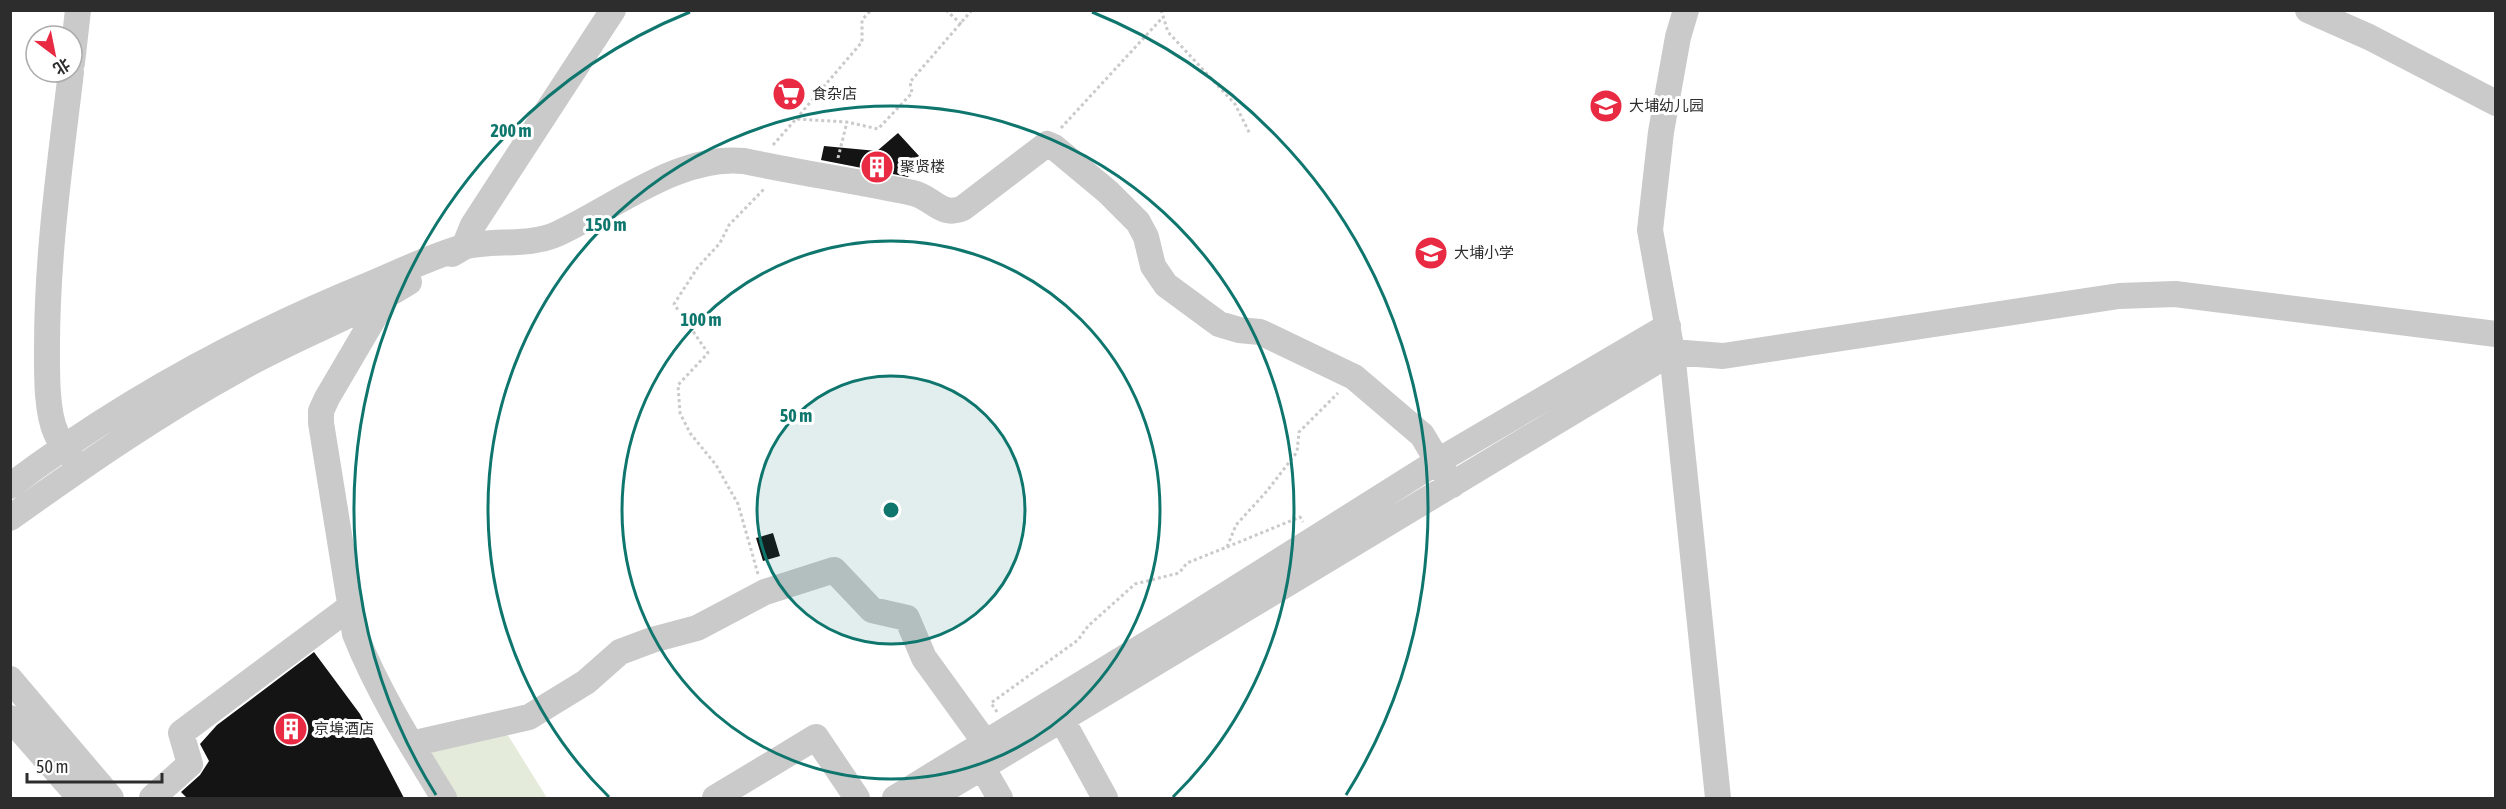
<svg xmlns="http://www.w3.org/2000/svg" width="2506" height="809" font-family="'Asap Condensed','Noto Sans SC',sans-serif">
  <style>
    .pitch { fill: #e4ebda }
    .building { fill: #141414 }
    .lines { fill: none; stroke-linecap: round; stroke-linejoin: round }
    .path { stroke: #cacaca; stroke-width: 3; stroke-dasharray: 3 3; stroke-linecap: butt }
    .minor { stroke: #cacaca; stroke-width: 26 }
    .ring { fill: none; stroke: #0f766e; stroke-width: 3 }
    .labels { text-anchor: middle; stroke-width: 6; stroke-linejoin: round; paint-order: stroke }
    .poi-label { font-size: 15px; fill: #2d2d2d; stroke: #fff; text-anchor: start }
    .centre { fill: #0f766e; stroke: #fff; stroke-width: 3 }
    .ring-label { font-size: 18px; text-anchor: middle; font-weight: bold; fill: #0f766e; stroke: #fff; stroke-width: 6; stroke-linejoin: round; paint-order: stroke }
  </style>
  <rect width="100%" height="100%" fill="#fff"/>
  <!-- pitch -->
  <path class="pitch" d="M502,730L509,737L547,798H458L432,755L433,743Z"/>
  <!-- building -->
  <path class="building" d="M794,80L804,92L785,108L775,96Z
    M898,133L920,157L908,177L821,160L824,146L877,151Z
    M773,533L780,556L763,561L756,538Z
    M314,652L360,714L404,798H187L181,792L200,775L209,761L200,744L217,725Z"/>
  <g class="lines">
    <!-- path -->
    <path class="path" d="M946,10L962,25
      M1086,10H1087
      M1161,10L1168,32L1235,104L1250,134
      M796,119L862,42V20L871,10
      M1061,128L1163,17
      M773,145L796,119L847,122L878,129L912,93L910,82L972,10
      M838,158L847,122
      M1227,547L1300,517L1303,522
      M758,574L738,504L716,465L690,433L680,413L678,385L708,353L674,304L698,267L720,243L729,225L765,188
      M997,712L991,703L1078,640L1088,626L1135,584L1179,573L1187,563L1227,547L1236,525L1267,491L1297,452L1299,432L1338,393"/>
    <!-- minor -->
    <path class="minor" d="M1686,10L1678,37L1661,132L1650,230L1672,352L1718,798
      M2308,10L2369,37L2496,103
      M72,63L78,10
      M71,72C60,164 47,254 47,347C47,371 46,411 56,433C60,443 67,452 74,460
      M452,254L464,247L473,225L613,10
      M388,294L327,398L321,411V423L355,634C378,692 412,746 444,798
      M10,486C120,403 239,338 366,286C397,273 430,257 463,247C492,239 528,247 557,234C614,208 679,154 744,161C800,173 857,181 913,193C932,197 941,218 963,208L1047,144L1054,147L1108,192L1138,222L1146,237L1153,266L1166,285L1219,324L1239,330L1260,332L1354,377L1422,435L1452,485
      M10,518C84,465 159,413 239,369C294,338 355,316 409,282
      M10,679L111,798
      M10,718L80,798
      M1062,720L1105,798
      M411,744L529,717L586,682L620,652L652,640L697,628L765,592L834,570L872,610L907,618L924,658L995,756
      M982,767L1000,798
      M152,798L190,764L181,733L350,607
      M715,798L816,737L857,798
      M895,798L1176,626L1438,461L1668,326
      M931,798L1672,352L1723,356L2119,296L2175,294L2496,334"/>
  </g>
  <!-- distance rings -->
  <circle cx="891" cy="510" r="134" fill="#0f766e" fill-opacity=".12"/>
  <g class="ring">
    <circle cx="891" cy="510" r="134"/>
    <circle cx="891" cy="510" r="269"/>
    <path d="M609 797A403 403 0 1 1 1173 797"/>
    <path d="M436 795A537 537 0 0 1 690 12M1092 12A537 537 0 0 1 1346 795"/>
  </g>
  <!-- icons -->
  <defs>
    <g id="supermarket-disc" transform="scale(1.725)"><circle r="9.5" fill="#e92a43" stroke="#fff"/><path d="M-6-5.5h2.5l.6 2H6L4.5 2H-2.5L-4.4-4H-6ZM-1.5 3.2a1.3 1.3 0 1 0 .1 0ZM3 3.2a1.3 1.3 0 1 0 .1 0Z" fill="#fff"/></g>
    <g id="school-disc" transform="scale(1.725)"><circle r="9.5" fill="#e92a43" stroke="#fff"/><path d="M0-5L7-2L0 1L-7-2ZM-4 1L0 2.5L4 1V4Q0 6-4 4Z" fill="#fff"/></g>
    <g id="building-disc" transform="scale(1.725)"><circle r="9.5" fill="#e92a43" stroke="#fff"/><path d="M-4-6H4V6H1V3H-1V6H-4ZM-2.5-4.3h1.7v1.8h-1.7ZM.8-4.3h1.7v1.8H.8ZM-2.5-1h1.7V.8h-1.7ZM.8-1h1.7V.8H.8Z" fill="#fff"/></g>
  </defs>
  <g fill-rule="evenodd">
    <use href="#supermarket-disc" x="789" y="94"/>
    <use href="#school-disc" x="1606" y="106"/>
    <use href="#building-disc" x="877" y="167"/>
    <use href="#school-disc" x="1431" y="253"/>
    <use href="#building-disc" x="291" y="729"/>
  </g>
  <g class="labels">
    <!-- poi labels -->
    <g class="poi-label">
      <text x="812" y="99">食杂店</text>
      <text x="1629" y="111">大埔幼儿园</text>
      <text x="900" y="172">聚贤楼</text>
      <text x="1454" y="258">大埔小学</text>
      <text x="314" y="734">京埠酒店</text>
    </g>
  </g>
  <circle cx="891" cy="510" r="9" class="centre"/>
  <g class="ring-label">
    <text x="511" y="137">200 m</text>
    <text x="606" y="231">150 m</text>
    <text x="701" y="326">100 m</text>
    <text x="796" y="422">50 m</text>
  </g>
  <!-- border -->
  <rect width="2506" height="809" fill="none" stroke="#2d2d2d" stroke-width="24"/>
  <!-- north arrow -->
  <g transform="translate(54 54) rotate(148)"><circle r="28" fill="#ffffff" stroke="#ababab" stroke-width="1.5"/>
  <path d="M0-4.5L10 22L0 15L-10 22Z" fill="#e92a43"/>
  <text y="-9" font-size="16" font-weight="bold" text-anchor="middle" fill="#2d2d2d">北</text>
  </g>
  <!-- scale -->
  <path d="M27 773v9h135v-9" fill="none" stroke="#2d2d2d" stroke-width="3"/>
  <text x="36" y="773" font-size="18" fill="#2d2d2d" stroke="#ffffff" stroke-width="4.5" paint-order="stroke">50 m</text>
</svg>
